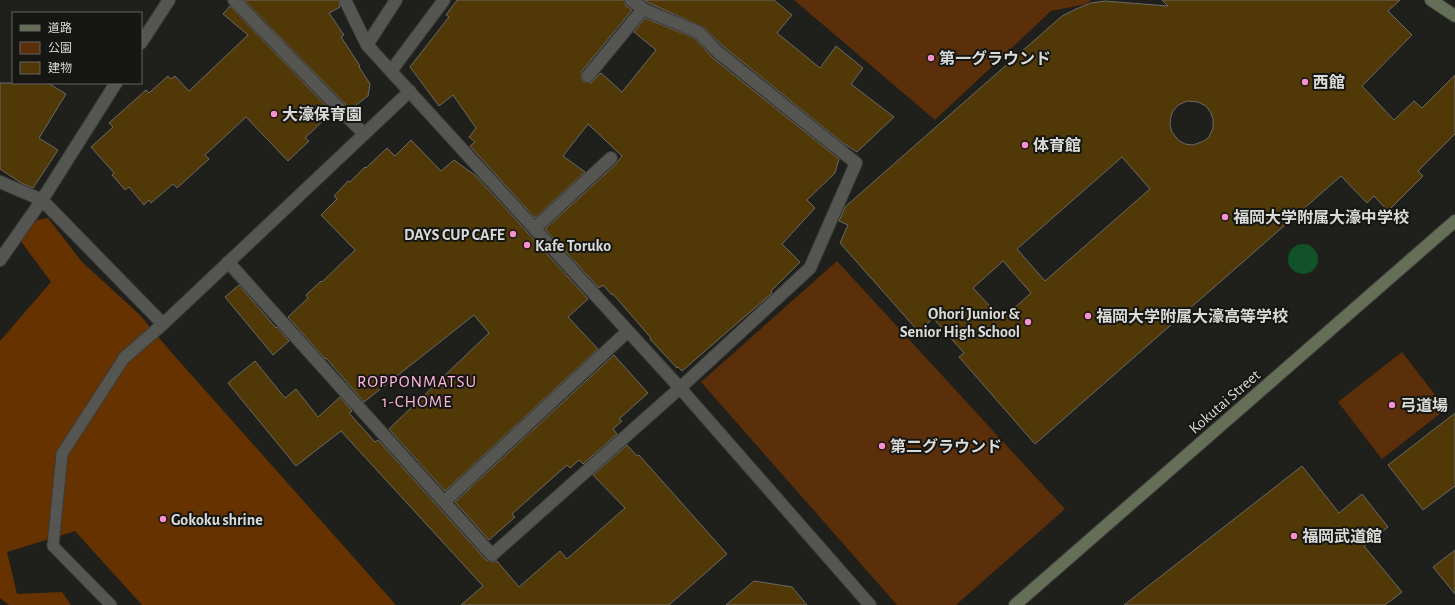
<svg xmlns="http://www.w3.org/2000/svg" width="1455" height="605" font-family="'Alegreya Sans','Noto Sans JP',sans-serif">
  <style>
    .green { fill: #5b2f09 }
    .forest { fill: #663200 }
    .water { fill: #115229 }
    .building { fill: #513907; stroke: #6a6966; fill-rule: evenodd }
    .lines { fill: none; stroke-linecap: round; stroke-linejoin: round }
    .lane-casing { stroke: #3b3b39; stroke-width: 13 }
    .street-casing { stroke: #3b3b39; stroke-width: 14 }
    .secondary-casing { stroke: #3b3b39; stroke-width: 14 }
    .lane { stroke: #555552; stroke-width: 11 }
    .street { stroke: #555552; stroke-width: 12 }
    .secondary { stroke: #656e56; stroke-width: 12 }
    .poi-dot { fill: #f790cd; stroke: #161613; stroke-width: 1.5 }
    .labels { text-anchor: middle; stroke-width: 4; stroke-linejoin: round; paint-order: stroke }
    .poi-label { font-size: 16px; font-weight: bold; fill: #dadad8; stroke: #161613; text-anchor: start }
    .street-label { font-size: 16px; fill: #dadad8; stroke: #161613 }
    .neighbourhood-label { font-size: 17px; letter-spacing: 1px; fill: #feb5de; stroke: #161613 }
  </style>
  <rect width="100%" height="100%" fill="#1f1f1c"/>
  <!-- green -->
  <path class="green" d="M794,0H1091L1087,4L1051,11L935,120Z
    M837,261L1065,509L956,605H897L701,382Z
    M1402,352L1446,409L1382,459L1338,402Z"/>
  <!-- forest -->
  <path class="forest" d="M48,218L82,262L139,314L171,352L396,605H142L75,531L7,552L17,594L62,592L71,605H9L0,598V341L51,282L20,240L37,220Z"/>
  <!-- water -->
  <path class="water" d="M1288 259a15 15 0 1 1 30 0a15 15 0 1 1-30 0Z"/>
  <!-- building -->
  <path class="building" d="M244,0H338L340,7L329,13L344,35L341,37L360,66L359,67L370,84L368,96L352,108H349Z
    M457,0H624L626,6L632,10L582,71L581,78L584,82L591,83L601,73L622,92L656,50L634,32L645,18L694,38L714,59L839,159L835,173L807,200L815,208L782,244L800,262L771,291L772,293L682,371L678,367L677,368L650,339L651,338L613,294L612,295L603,285L599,288L545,229L616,164L622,156L588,124L563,156L585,172L535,218L470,146L475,142L469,137L476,128L453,95L439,106L410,67L449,17L446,15Z
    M644,0H774L792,15L777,33L820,68L836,46L863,68L851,84L894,117L857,152L843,143L724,47L703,27L649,3Z
    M1162,0H1400L1388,11L1412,35L1362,86L1394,120L1414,101L1422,108L1455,75V134L1418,171L1423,176L1388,211L1374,196L1367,203L1341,176L1035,444L959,357L964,353L933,318L919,332L840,243L848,225L839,221L845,207L1062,16L1076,9L1091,3L1105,1L1168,6ZM1187,101L1198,102L1206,106L1211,113L1213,119V128L1209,137L1204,141L1193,145L1185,144L1178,140L1172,132L1170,125L1171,116L1173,111L1178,105ZM1122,157L1150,189L1045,281L1017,249ZM1003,261L1031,293L1002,319L973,288Z
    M230,6L332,112L305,138L309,141L288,161L246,117L205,155L209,159L177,188L173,184L151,203L149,200L144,205L129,187L125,190L112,175L114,173L91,147L113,127L109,123L146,90L149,93L168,76L171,79L175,76L189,91L248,35L223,14Z
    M0,83H48L66,94L39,138L58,150L33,188L23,184L0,169Z
    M411,140L441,171L454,160L476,176L588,299L568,317L598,349L445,491L389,429L489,333L474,315L364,402L326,358L325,359L288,317L308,298L306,295L321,281L322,282L355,250L321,215L337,199L334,196L348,181L350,182L365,167L366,168L387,148L395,156Z
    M239,285L276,328L277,327L289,341L273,355L225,297Z
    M614,355L648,393L619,419L622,421L613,429L617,434L583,464L579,460L570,468L567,465L512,514L515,517L489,540L455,502Z
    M255,361L285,398L296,389L318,417L340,397L352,411L349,413L375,442L378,440L486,560L493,562L497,561L519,587L560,551L567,559L625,508L593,475L627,445L637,456L639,455L727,554L669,605H461L483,586L341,431L296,466L228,383Z
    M1455,413V486L1423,510L1388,465Z
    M1302,466L1339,513L1362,494L1388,527L1364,546L1402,592L1385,605H1124Z
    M1455,550V594L1433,567Z
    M754,581L792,587L807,605H726Z"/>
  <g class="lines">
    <!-- lane casing -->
    <g class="lane-casing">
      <path id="lane" d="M111,605L53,546L62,454L124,358"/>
    </g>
    <!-- street casing -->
    <g class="street-casing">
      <path id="street" d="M234,0L364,134
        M345,0L367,45L680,388L870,605
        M141,43L169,0
        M367,45L396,0
        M391,71L444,0
        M588,76L643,9
        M0,182L42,200L163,324
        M535,228L611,158
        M0,260L42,200L116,83
        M228,262L492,555L680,388L810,268L856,163L719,53L698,32L645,10L631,0
        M124,358L163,324L410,91
        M444,502L628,331"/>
    </g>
    <!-- secondary casing -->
    <g class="secondary-casing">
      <path id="secondary" d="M1431,0L1455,16
        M1015,605L1455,221"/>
    </g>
    <!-- lane -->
    <use href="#lane" class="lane"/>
    <!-- street -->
    <use href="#street" class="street"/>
    <!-- secondary -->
    <use href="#secondary" class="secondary"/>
  </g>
  <!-- markers -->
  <g class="poi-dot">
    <circle cx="931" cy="58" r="4"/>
    <circle cx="1305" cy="82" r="4"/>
    <circle cx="274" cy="114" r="4"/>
    <circle cx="1025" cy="145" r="4"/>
    <circle cx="1225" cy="217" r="4"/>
    <circle cx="513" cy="234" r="4"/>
    <circle cx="527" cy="245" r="4"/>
    <circle cx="1088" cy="316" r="4"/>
    <circle cx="1028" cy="322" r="4"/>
    <circle cx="1392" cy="405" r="4"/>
    <circle cx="882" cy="446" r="4"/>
    <circle cx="163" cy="519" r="4"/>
    <circle cx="1294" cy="536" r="4"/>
  </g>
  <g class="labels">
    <!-- poi labels -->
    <g class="poi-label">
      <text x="939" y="64">第一グラウンド</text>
      <text x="1313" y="88">西館</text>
      <text x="282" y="120">大濠保育園</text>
      <text x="1033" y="151">体育館</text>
      <text x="1233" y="223">福岡大学附属大濠中学校</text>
      <text x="505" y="240" text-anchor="end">DAYS CUP CAFE</text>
      <text x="535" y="251">Kafe Toruko</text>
      <text x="1020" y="319" text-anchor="end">Ohori Junior &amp;<tspan x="1020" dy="18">Senior High School</tspan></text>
      <text x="1096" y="322">福岡大学附属大濠高等学校</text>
      <text x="1400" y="411">弓道場</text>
      <text x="890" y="452">第二グラウンド</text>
      <text x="171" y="525">Gokoku shrine</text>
      <text x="1302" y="542">福岡武道館</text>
    </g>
    <!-- street labels -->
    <g class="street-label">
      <text transform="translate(1224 401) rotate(-41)" y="6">Kokutai Street</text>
    </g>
    <!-- neighbourhood labels -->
    <g class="neighbourhood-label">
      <text x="417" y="387">ROPPONMATSU<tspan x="417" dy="20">1-CHOME</tspan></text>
    </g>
  </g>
  <!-- legend -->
  <rect x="12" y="12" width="130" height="72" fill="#161613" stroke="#646462"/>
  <rect x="20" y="25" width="20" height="6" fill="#656e56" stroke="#646462"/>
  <text x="48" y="32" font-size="12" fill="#dadad8">道路</text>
  <rect x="20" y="42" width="20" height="12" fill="#5b2f09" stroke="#646462"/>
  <text x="48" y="52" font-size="12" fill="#dadad8">公園</text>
  <rect x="20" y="62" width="20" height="12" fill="#513907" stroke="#646462"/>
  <text x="48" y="72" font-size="12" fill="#dadad8">建物</text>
</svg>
